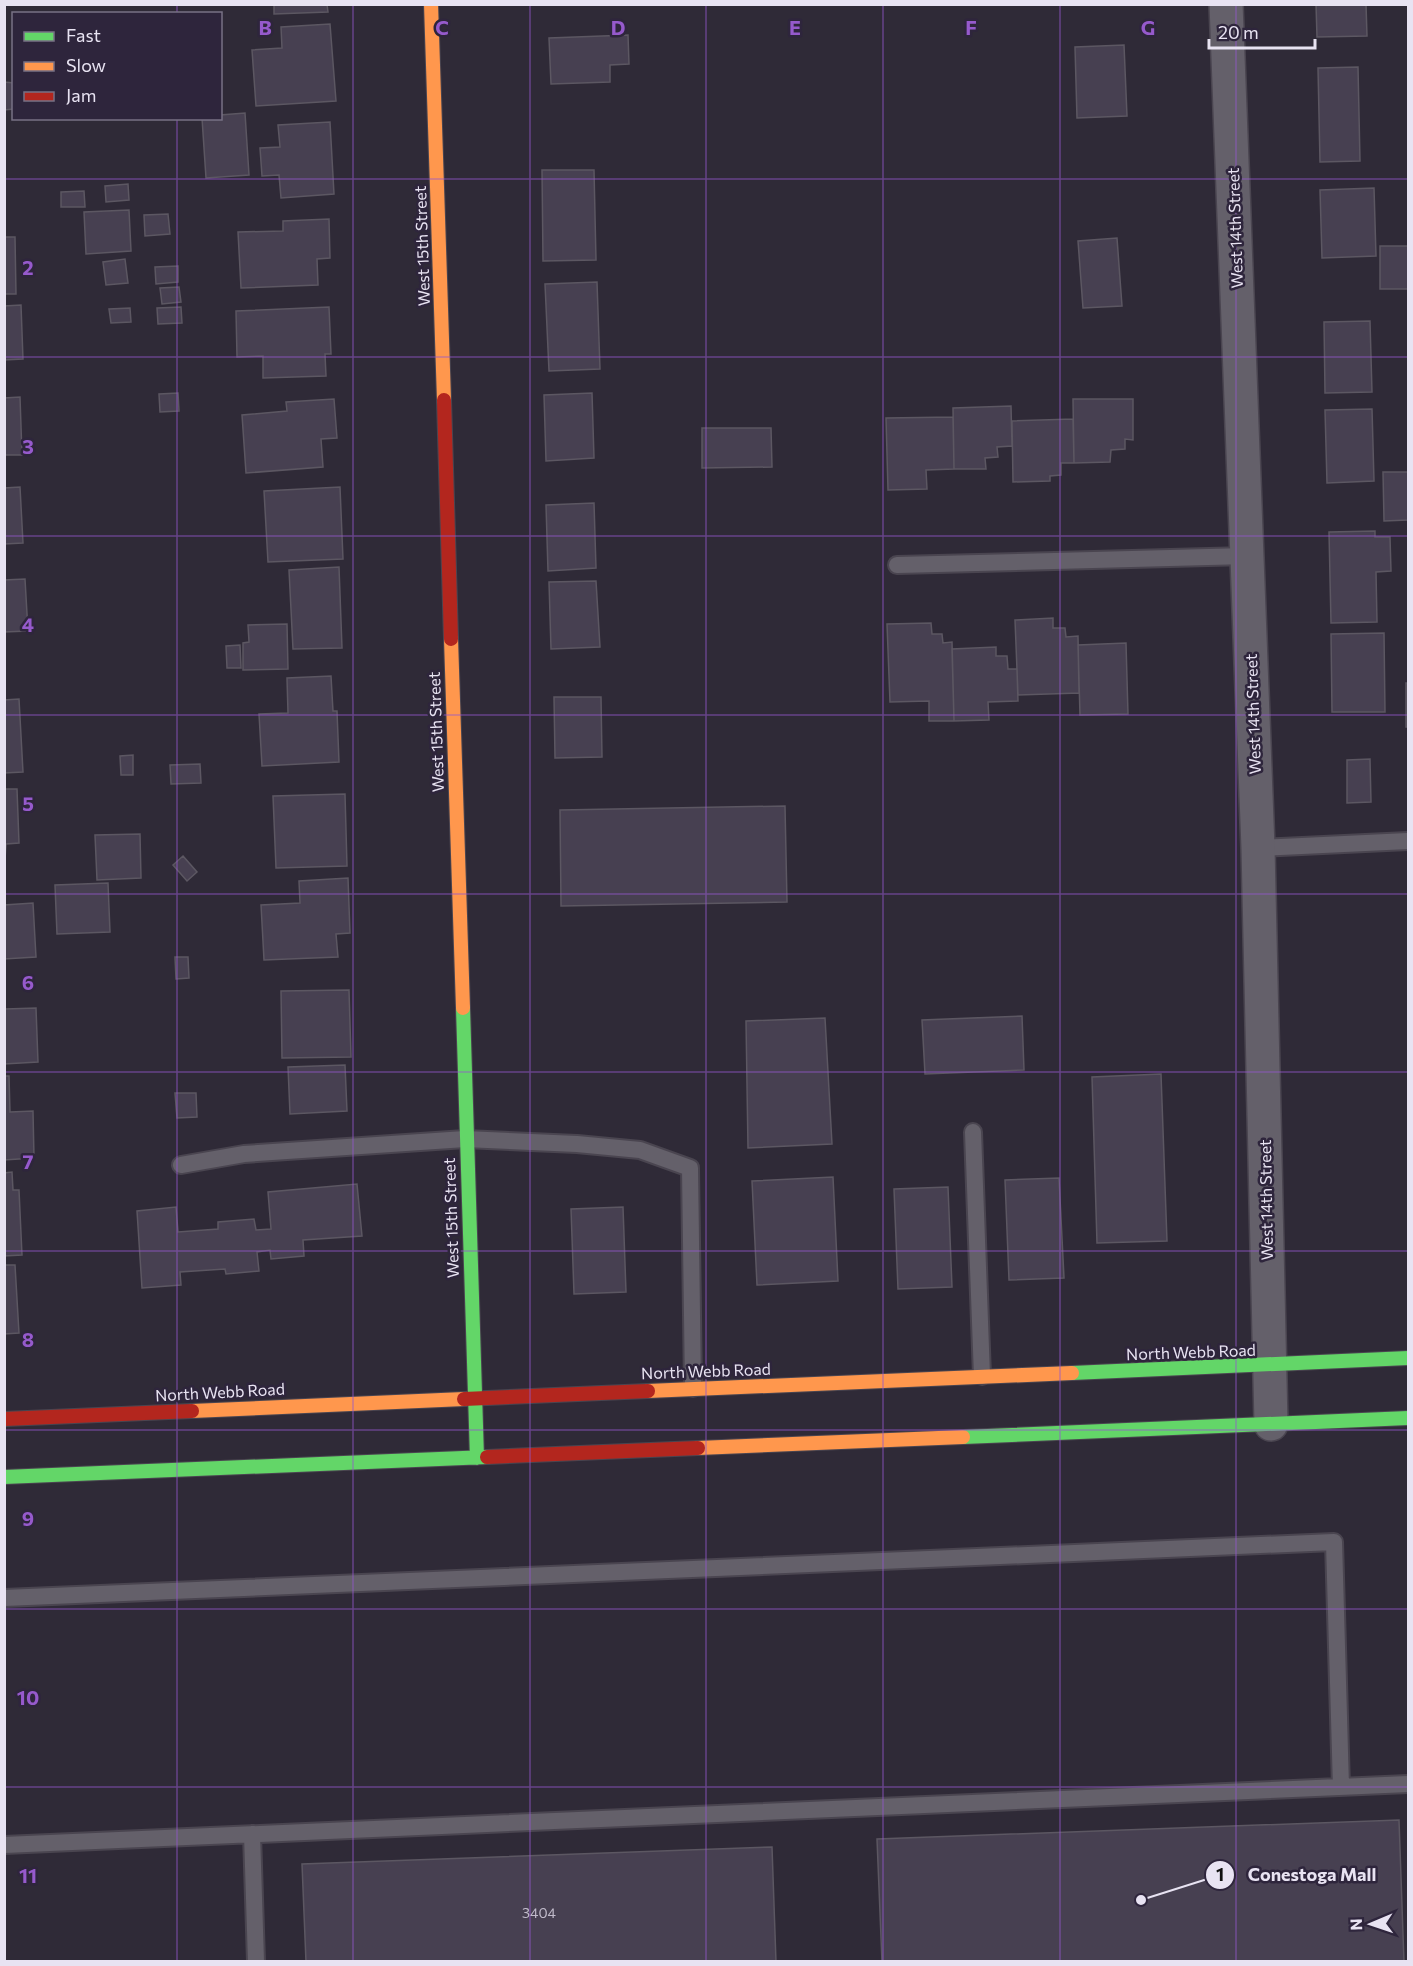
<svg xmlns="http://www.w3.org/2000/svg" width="1413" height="1966" font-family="Commissioner,sans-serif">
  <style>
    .building { fill: #474051; stroke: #5c5762; stroke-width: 1.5 }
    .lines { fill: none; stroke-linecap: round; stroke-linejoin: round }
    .lane-casing { stroke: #4a4550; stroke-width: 20 }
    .street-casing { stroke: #4a4550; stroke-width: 36 }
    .fast-casing { stroke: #4a4550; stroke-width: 16 }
    .slow-casing { stroke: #4a4550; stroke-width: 16 }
    .jam-casing { stroke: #4a4550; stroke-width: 16 }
    .lane { stroke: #64606a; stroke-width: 16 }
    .street { stroke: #64606a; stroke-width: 33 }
    .fast { stroke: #63d668; stroke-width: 14 }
    .slow { stroke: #ff974d; stroke-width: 14 }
    .jam { stroke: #b3261e; stroke-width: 14 }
    .grid { fill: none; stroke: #965acc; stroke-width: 1.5; stroke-opacity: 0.55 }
    .labels { text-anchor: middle; stroke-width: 5; stroke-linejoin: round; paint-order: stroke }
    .number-label { font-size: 14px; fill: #c0baca }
    .street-label { font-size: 16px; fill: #e8e3f2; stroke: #2e253c }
    .grid-label { font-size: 20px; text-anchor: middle; font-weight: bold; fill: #965acc; stroke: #2e253c; stroke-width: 5; stroke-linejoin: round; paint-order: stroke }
    .leader { fill: none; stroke: #e8e3f2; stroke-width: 2 }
    .callout-dot { fill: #e8e3f2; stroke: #2e253c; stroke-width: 2 }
    .mark-label { font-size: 18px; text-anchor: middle; font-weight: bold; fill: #111 }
    .callout-label { font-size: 18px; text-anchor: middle; font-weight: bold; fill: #e8e3f2; stroke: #2e253c; stroke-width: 5; stroke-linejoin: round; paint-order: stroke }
  </style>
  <rect width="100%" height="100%" fill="#2f2a37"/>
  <!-- building -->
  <path class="building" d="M274,4H327L328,12L274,14Z
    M1316,4H1366L1367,36L1317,37Z
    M330,24L336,101L256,106L252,50L282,48L281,27Z
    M628,35L629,64L610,65V82L551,84L549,38Z
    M1124,45L1127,116L1077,118L1075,47Z
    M1358,67L1360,161L1320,162L1318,68Z
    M4,82L14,83V109L4,110Z
    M245,113L249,175L206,178L202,118H220V115Z
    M330,122L334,194L281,198L279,175L262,176L260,148L280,147L278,125Z
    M542,170H594L596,260L543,261Z
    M128,184L129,200L106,202L105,186Z
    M1374,188L1376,256L1322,258L1320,190Z
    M84,191L85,207H61V192Z
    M129,210L131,251L86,254L84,212Z
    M168,214L170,234L145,236L144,215Z
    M329,219L330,258L317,259L318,285L241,288L238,232L283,231V221Z
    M4,237H15L16,294H4Z
    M1117,238L1122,306L1083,308L1078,241Z
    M1380,246H1408V289H1380Z
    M125,259L128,283L106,285L103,262Z
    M178,266V282L156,284L155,267Z
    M597,282L600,369L549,371L545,284Z
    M179,287L181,302L162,304L160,288Z
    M21,305L23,359L4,360V306Z
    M181,307L182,323L158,324L157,308Z
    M329,307L331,354H325L326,376L263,378V356L237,357L236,311Z
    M130,308L131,322L111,323L109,309Z
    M1370,321L1372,392L1325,393L1324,322Z
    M178,393L179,411L160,412L159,394Z
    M592,393L594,458L546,461L544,395Z
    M20,397L22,455H4V398Z
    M334,399L337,438L321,439L323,467L246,473L242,415L287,411L286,402Z
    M1073,399H1133V440L1125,439V449L1111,450L1110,462L1074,463Z
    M1011,406L1012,446L997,447L998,457L985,458L986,469H954L953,408Z
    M1372,409L1374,481L1327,483L1325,410Z
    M953,417L954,469L926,470L927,489L888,490L886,418Z
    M1073,419L1074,463H1061V475L1050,476V481L1013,482L1012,421Z
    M702,428H771L772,467L702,468Z
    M1383,472H1408V520L1384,521Z
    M20,487L23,543L4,544V488Z
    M340,487L343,559L268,562L264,491Z
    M594,503L596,568L548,571L546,505Z
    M1375,531V537H1390L1391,571L1376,572L1377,622L1331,623L1329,532Z
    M339,567L342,648L293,649L289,570Z
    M25,579L28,631L4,632V580Z
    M596,581L600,647L551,649L549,582Z
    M1053,618V628H1065L1066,637L1078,636L1079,693L1018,695L1015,620Z
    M931,623L932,634H942L943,643L952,642L954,721H929V701L890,702L887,624Z
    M287,624L288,669L243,670V643L249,642L248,625Z
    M1384,633L1385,712H1332L1331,634Z
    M1126,643L1128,714L1080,715L1078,645Z
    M240,645L241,668H227L226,646Z
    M996,647V656H1007L1008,669H1017L1018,701L988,702L989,720L954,721L952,649Z
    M331,676L333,711H337L339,762L262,766L259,714L288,713L287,678Z
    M1406,683H1408V727H1406Z
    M554,697H601L602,757L555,758Z
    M19,699L23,772L4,773V700Z
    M133,755V775H121L120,756Z
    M1370,759L1371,802L1347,803V760Z
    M200,764L201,783L171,784L170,765Z
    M4,789H17L19,843L6,844L4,875Z
    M345,794L347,866L276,868L273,796Z
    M785,806L787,902L561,906L560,810Z
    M140,834L141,878L97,880L95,835Z
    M183,856L197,872L187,881L173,865Z
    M348,878L350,933L336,934L338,957L264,960L261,905L300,903L299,881Z
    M108,883L110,932L57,934L55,885Z
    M33,903L36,957L4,959V905Z
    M175,957H188L189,978L176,979Z
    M349,990L351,1057L282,1058L281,991Z
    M4,996L5,1009L36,1008L38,1062L4,1064Z
    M1022,1016L1024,1070L925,1074L922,1020Z
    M825,1018L832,1144L748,1148L746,1021Z
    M345,1065L347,1111L290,1114L288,1067Z
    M1161,1074L1167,1241L1097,1243L1092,1077Z
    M4,1076H9L10,1112L33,1111L34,1158L4,1160Z
    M175,1093H196L197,1117L177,1118Z
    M12,1172L13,1190H19L22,1255L4,1256V1173Z
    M833,1177L838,1281L757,1285L752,1181Z
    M1059,1178L1064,1278L1009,1280L1005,1180Z
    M357,1184L362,1236L303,1240L304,1256L271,1259L270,1250L257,1252L259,1271L226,1274L225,1269L180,1272L181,1285L142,1288L137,1211L176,1207L178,1232L218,1229V1222L254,1219L256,1230L271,1229L268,1192Z
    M948,1187L952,1287L898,1289L894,1189Z
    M623,1207L626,1292L574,1294L571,1209Z
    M4,1265H15L19,1333L4,1334Z
    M1399,1820L1404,1962H882L877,1839Z
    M772,1847L776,1962H306L302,1864Z"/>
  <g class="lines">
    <!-- lane casing -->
    <g class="lane-casing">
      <path id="lane" d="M897,565L1247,556
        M1258,848L1408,841
        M973,1132L982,1376
        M181,1165L244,1154L465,1139L577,1144L640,1150L690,1168L693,1388
        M4,1598L1334,1542L1341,1787
        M252,1834L256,1962
        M4,1845L1408,1784"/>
    </g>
    <!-- street casing -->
    <g class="street-casing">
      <path id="street" d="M1226,4L1258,848L1271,1424"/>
    </g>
    <!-- fast casing -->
    <g class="fast-casing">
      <path id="fast" d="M463,1008L477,1458
        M1072,1373L1408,1358
        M963,1437L1408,1418
        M4,1477L487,1457"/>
    </g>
    <!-- slow casing -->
    <g class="slow-casing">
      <path id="slow" d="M431,4L444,400
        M451,639L463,1008
        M648,1391L1072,1373
        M192,1411L464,1399
        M698,1448L963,1437"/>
    </g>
    <!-- jam casing -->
    <g class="jam-casing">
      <path id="jam" d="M444,400L451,639
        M464,1399L648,1391
        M4,1419L192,1411
        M487,1457L698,1448"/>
    </g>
    <!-- lane -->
    <use href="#lane" class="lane"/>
    <!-- street -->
    <use href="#street" class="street"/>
    <!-- fast -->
    <use href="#fast" class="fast"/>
    <!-- slow -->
    <use href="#slow" class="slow"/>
    <!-- jam -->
    <use href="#jam" class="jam"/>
  </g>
  <!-- grid -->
  <path class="grid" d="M177,4V14M353,4V1962M530,4V1962M706,4V1962M883,4V1962M1060,4V1962M1236,4V1962M177,118V1962M4,179H1408M4,357H1408M4,536H1408M4,715H1408M4,894H1408M4,1072H1408M4,1251H1408M4,1430H1408M4,1609H1408M4,1787H1408"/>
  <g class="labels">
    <!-- number labels -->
    <g class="number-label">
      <text x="539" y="1918">3404</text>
    </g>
    <!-- street labels -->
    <g class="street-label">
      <text transform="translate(1235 228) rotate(-92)" y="6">West 14th Street</text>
      <text transform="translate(422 246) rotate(-92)" y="6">West 15th Street</text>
      <text transform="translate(1253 714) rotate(-92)" y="6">West 14th Street</text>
      <text transform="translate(436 732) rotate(-92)" y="6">West 15th Street</text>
      <text transform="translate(1266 1200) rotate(-91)" y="6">West 14th Street</text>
      <text transform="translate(451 1218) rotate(-92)" y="6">West 15th Street</text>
      <text transform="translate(1191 1352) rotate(-2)" y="6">North Webb Road</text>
      <text transform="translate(706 1371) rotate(-2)" y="6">North Webb Road</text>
      <text transform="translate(220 1392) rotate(-3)" y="6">North Webb Road</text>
    </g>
  </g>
  <g class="grid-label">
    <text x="265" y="35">B</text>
    <text x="442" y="35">C</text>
    <text x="618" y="35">D</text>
    <text x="795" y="35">E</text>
    <text x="971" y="35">F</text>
    <text x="1148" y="35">G</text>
    <text x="28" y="275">2</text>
    <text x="28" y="454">3</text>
    <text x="28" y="632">4</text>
    <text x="28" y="811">5</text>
    <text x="28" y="990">6</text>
    <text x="28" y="1169">7</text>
    <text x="28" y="1347">8</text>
    <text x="28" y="1526">9</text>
    <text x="28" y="1705">10</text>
    <text x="28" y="1883">11</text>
  </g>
  <!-- callouts -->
  <path class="leader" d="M1141 1900L1220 1875"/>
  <g class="callout-dot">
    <circle cx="1141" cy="1900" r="6"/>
    <circle cx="1220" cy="1875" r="15"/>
  </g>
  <g class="mark-label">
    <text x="1220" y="1881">1</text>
  </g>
  <g class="callout-label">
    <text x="1312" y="1881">Conestoga Mall</text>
  </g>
  <!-- border -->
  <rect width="1413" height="1966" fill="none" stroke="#e8e3f2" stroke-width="12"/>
  <!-- legend -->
  <rect x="12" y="12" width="210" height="108" fill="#2e253c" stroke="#787185" stroke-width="1.5"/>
  <rect x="24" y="32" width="30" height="9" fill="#63d668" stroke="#787185" stroke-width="1.5"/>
  <text x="66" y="42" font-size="18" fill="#e8e3f2">Fast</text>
  <rect x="24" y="62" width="30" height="9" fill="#ff974d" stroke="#787185" stroke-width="1.5"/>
  <text x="66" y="72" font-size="18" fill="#e8e3f2">Slow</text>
  <rect x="24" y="92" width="30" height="9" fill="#b3261e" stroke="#787185" stroke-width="1.5"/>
  <text x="66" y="102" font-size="18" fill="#e8e3f2">Jam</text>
  <!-- north arrow -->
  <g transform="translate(1371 1924) rotate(268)" stroke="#2e253c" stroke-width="4.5" paint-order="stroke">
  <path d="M0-4.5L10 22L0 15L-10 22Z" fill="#e8e3f2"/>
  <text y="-9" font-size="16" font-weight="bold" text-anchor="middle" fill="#e8e3f2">N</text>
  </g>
  <!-- scale -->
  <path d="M1209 39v9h106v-9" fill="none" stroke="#e8e3f2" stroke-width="3"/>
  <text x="1218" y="39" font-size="18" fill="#e8e3f2" stroke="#2e253c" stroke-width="4.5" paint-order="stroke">20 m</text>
</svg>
